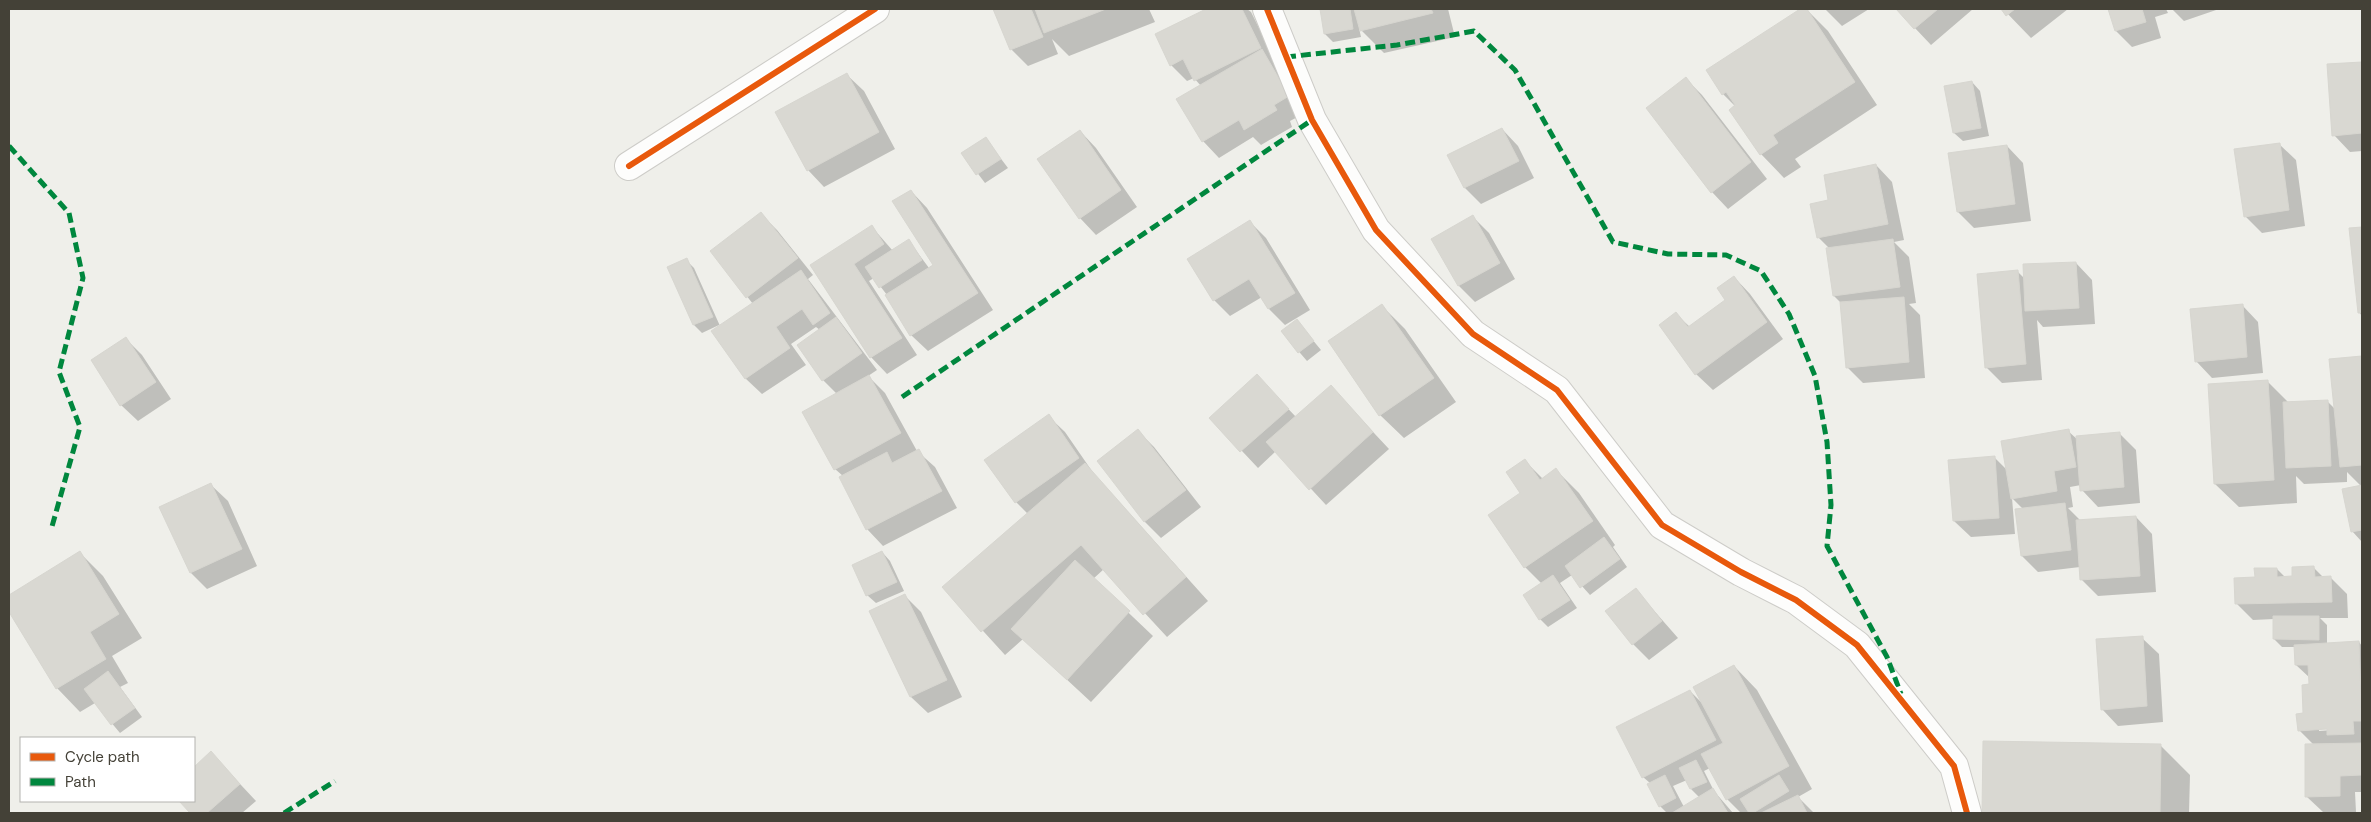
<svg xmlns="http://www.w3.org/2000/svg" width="2371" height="822" font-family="'DM Sans',sans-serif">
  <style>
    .shadow { fill: #0003; fill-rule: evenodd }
    .building { fill: #d9d8d2; stroke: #d7d6d0 }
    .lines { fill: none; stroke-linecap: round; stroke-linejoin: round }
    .minor-casing { stroke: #cdccc8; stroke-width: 30 }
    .minor { stroke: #fdfdfc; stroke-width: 28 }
    .quiet { stroke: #00873e; stroke-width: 5; stroke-dasharray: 10 5; stroke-linecap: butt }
    .cycleway-casing { stroke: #fff; stroke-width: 9 }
    .cycleway { stroke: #e8590c; stroke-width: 6 }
  </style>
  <rect width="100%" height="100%" fill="#efefea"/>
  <!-- shadow -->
  <path class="shadow" d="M994,9H1149L1155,22L1069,56L1052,39L1058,54L1028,66L1011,49Z
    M1208,9H1247L1251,12L1277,64L1305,113L1290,121L1292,127L1261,145L1253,137L1219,158L1203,141L1201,86L1194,78L1187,81L1171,65L1156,35Z
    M1321,9H1448L1455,37L1384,53L1359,28L1361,37L1333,42L1325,34Z
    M1802,9H1806L1828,31L1877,105L1795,159L1801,167L1784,178L1761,154L1735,106L1723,94L1708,71Z
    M1825,9H1869L1842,26Z
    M1897,9H1973L1931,45Z
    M2003,9H2068L2031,38Z
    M2109,9H2166L2168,13L2155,17L2161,38L2132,47L2116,31Z
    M2172,9H2219L2184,21Z
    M2362,63V151L2350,152L2334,135L2328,65Z
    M847,75L864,91L895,149L824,187L808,170Z
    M1686,79L1702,95L1767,179L1728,209L1712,192Z
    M1972,82L1980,91L1989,136L1963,141L1954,133Z
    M1502,129L1518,146L1534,178L1481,204L1465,188L1449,156Z
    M1080,131L1096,148L1137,207L1096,235L1080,218L1039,160Z
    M986,139L1008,168L985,183L963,154Z
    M2279,144L2296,160L2305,226L2262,233L2245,216Z
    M2007,146L2023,163L2031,221L1974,228L1958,212Z
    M1876,165L1892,182L1904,240L1894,242L1909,257L1916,303L1909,304L1920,315L1925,378L1863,383L1847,367L1842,304L1834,296L1830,249L1818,237L1830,201Z
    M911,191L927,208L993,310L928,351L911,335L887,295L874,278L869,281L917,355L887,374L870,356L811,265L872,227L893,251L909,241L929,268L934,265Z
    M761,214L777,230L813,275L808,279L877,370L868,376L885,393L917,451L935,467L957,508L883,546L867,529L843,476L835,469L837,394L823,380L820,330L816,327L791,344L806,365L762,394L745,378L719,325L702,333L694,325L669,268L686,260L694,268L720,326L753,304L712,252Z
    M1473,217L1489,233L1515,279L1475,302L1459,286L1433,239Z
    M1250,222L1266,238L1310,310L1285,325L1269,309L1262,297L1230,316L1214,300Z
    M2362,228V316L2359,312L2350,229Z
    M2076,263L2092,280L2095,324L2043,327L2037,320L2042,380L2002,383L1986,367L2018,272L2025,279Z
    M1734,277L1750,294L1783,339L1713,390L1696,374L1676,314L1690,327L1727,300Z
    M2242,305L2258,322L2263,373L2212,378L2196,361Z
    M1382,306L1405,329L1456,402L1404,438L1380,415Z
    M1297,321L1321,350L1307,361L1282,332Z
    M126,339L142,355L171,399L138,421L121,405Z
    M2362,357V542L2352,531L2361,486L2347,472V482L2304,484L2296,476L2297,503L2239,507L2215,484L2209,385L2267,381L2289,403L2327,401L2335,409L2330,360Z
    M1257,376L1296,417L1331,387L1389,449L1326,505L1276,451L1258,468L1211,418Z
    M1048,416L1065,432L1094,474L1208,601L1167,637L1104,569L1093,579L1153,636L1091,702L1023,639L1005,655L943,587L1028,514L1016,502Z
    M1138,431L1154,447L1201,507L1161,538L1145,522L1098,461Z
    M2068,431L2078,440L2120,434L2136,450L2140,503L2098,507L2082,490L2081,485L2070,487L2073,507L2068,508L2081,521L2136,517L2152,534L2156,592L2098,596L2081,579L2080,567L2038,572L2022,556L2024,510L2012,498L2015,534L1971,537L1954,521L1994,457L2007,470Z
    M1525,461L1543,479L1556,470L1579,493L1615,545L1613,547L1627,567L1590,595L1572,575L1560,583L1577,608L1548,627L1540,619L1542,584L1525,567L1489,516L1522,493Z
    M211,485L228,501L257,566L207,589L191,573L160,508Z
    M882,552L890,561L904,591L876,603L867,595Z
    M80,553L103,576L142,638L112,656L128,683L120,687L142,717L120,733L95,703L80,712L57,688L9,610V596Z
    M2314,568L2324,578H2331L2347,594L2348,618H2320L2327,625V644L2359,642L2362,646V792H2355L2356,812H2323L2306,796L2314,745L2299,730L2305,714L2310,678L2296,665L2295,647H2282L2274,639V619L2253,620L2236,603L2256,578L2277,569L2286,578H2293ZM2333,727V730L2319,731V728Z
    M1635,589L1678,638L1649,660L1633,644Z
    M905,596L921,612L962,697L928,713L911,697L870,612Z
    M2142,638L2159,654L2163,722L2118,726L2102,709Z
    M1734,666L1757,690L1812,789L1798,797L1814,813H1741L1727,799L1710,768L1704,771L1714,791L1733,813H1667L1660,806L1650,783L1643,777L1690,691L1703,704ZM1687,780L1691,789L1700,798L1684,807L1673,786Z
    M1984,743L2161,746L2190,775L2189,813H1983Z
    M211,753L256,801L242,813H192L181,801H194V769Z"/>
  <!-- building -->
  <path class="building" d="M993,9H1031L1043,37L1010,50Z
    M1035,9H1106L1044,33Z
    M1206,9H1242L1261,48L1194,81L1183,59L1170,66L1155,34Z
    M1320,9H1350L1353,29L1324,34Z
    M1354,9H1431L1433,13L1360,31Z
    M1800,9H1807L1855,82L1773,135L1778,143L1760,155L1729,110L1735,105L1726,92L1722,95L1706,70Z
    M1896,9H1938L1914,29Z
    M2001,9H2015L2006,16Z
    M2108,9H2142L2146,22L2115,31Z
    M1262,49L1289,96L1274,105L1277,110L1244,130L1239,120L1202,142L1176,99Z
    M2362,62V133L2332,136L2327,64Z
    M847,73L879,132L807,171L775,112Z
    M1686,77L1751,162L1711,193L1646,108Z
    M1972,81L1981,128L1953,133L1944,86Z
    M1502,128L1519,161L1464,188L1447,155Z
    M1080,130L1121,190L1079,219L1037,159Z
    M986,137L1001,159L976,175L961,153Z
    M2280,143L2289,210L2244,217L2234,149Z
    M2007,145L2015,204L1957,212L1948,153Z
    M1876,164L1888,224L1817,238L1810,204L1828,200L1824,175Z
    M911,190L978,293L910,336L885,295L933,265L892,201Z
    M761,212L798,258L746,298L710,251Z
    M1473,215L1500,263L1458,286L1431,239Z
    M1250,220L1295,293L1268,309L1249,279L1213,301L1187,259Z
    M872,225L884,244L854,264L902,338L870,358L810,265Z
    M2362,227V313H2358L2349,228Z
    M909,239L922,260L879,288L865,267Z
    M1893,239L1900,287L1833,296L1826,248Z
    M687,258L713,317L693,325L667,267Z
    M2076,262L2079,308L2025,311L2023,264Z
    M801,270L830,313L813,325L802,309L776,327L790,348L745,379L711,331Z
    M2018,270L2026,364L1985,368L1977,274Z
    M1734,276L1767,322L1695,375L1659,325L1676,312L1688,327L1725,300L1717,288Z
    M1904,297L1909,362L1846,368L1840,302Z
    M1382,304L1434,378L1379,416L1328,341Z
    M2243,304L2247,357L2195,362L2190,309Z
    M836,317L862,353L822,381L797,345Z
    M1297,319L1314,341L1298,353L1281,331Z
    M126,337L156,382L120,406L91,360Z
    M2362,356V465L2340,467L2329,359Z
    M1257,374L1289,409L1240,452L1209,418Z
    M869,375L901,433L834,470L802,412Z
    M2268,380L2274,480L2214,484L2208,384Z
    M1331,385L1373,432L1309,490L1266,442Z
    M2328,400L2331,466L2286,468L2283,402Z
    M1049,414L1079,458L1015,503L984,460Z
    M1138,429L1186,490L1144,522L1097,461Z
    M2069,429L2076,467L2054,471L2057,491L2011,499L2001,441Z
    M2120,432L2124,487L2080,491L2076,436Z
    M919,449L942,491L866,530L839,477L887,452L892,463Z
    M1995,456L1999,518L1953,521L1948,460Z
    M1525,459L1540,480L1556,468L1593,521L1524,568L1488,515L1520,493L1506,472Z
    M1085,463L1186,577L1143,615L1081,545L981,632L942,587Z
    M211,483L242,549L190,573L159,507Z
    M2362,485V530L2351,532L2342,489Z
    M2065,503L2071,550L2021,556L2015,509Z
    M2136,516L2140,576L2080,580L2076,520Z
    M1604,537L1620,559L1580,588L1565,566Z
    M80,551L119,614L90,632L106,659L56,689L9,612V595Z
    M882,551L897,582L866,596L852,565Z
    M1075,560L1130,611L1067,680L1011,629Z
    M2314,566L2315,577L2331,576L2332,602L2235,604L2234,578L2255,577L2254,568H2277V577L2292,576V567Z
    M1553,575L1570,600L1539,620L1523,595Z
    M1636,588L1662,621L1632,645L1605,611Z
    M905,594L947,680L910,697L869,611Z
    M2273,616H2319V640L2273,639Z
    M2143,636L2147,706L2101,710L2096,639Z
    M2359,641L2362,721H2353L2354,734L2327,735V729L2298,731L2296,714L2303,713L2302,685L2309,684L2308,665H2295L2294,645Z
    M1734,665L1789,766L1726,800L1701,754L1723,743L1693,687Z
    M108,671L135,708L111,725L84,689Z
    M1690,690L1716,740L1642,778L1616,727Z
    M1983,741L2161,744L2160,813H1982Z
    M2362,743V775L2340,776V796L2305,797V744Z
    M211,751L240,784L207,813H190L179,801H194V767Z
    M1696,760L1707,782L1690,789L1679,768Z
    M1665,775L1676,798L1659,807L1647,784Z
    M1779,775L1789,791L1753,813H1749L1740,799Z
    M1713,788L1728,813H1672Z
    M1798,795L1807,813H1761Z"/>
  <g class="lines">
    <!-- minor casing -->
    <g class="minor-casing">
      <path id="minor" d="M1267,9L1312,120L1376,230L1473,334L1557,390L1662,525L1741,572L1796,600L1857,645L1954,766L1967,813
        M629,166L875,9"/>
    </g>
    <!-- minor -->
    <use href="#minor" class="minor"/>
    <!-- quiet -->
    <path class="quiet" d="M1286,57L1397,45L1474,31L1515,70L1613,242L1668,254L1726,255L1761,271L1789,314L1815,376L1827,442L1831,505L1827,546L1887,657L1901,694
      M9,146L69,213L83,278L59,372L80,427L51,530
      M902,397L1312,120
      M284,813L335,781"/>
    <!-- cycleway casing -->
    <g class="cycleway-casing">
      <path id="cycleway" d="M1267,9L1312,120L1376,230L1473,334L1557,390L1662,525L1741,572L1796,600L1857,645L1954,766L1967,813
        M629,166L875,9"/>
    </g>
    <!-- cycleway -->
    <use href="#cycleway" class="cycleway"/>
  </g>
  <!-- border -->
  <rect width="2371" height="822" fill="none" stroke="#444137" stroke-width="20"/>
  <!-- legend -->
  <rect x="20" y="737" width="175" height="65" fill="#ffffff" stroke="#b4b3af"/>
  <rect x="30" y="753" width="25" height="8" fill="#e8590c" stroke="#b4b3af"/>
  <text x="65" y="762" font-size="15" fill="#444137">Cycle path</text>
  <rect x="30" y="778" width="25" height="8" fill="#00873e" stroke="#b4b3af"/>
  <text x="65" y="787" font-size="15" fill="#444137">Path</text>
</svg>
